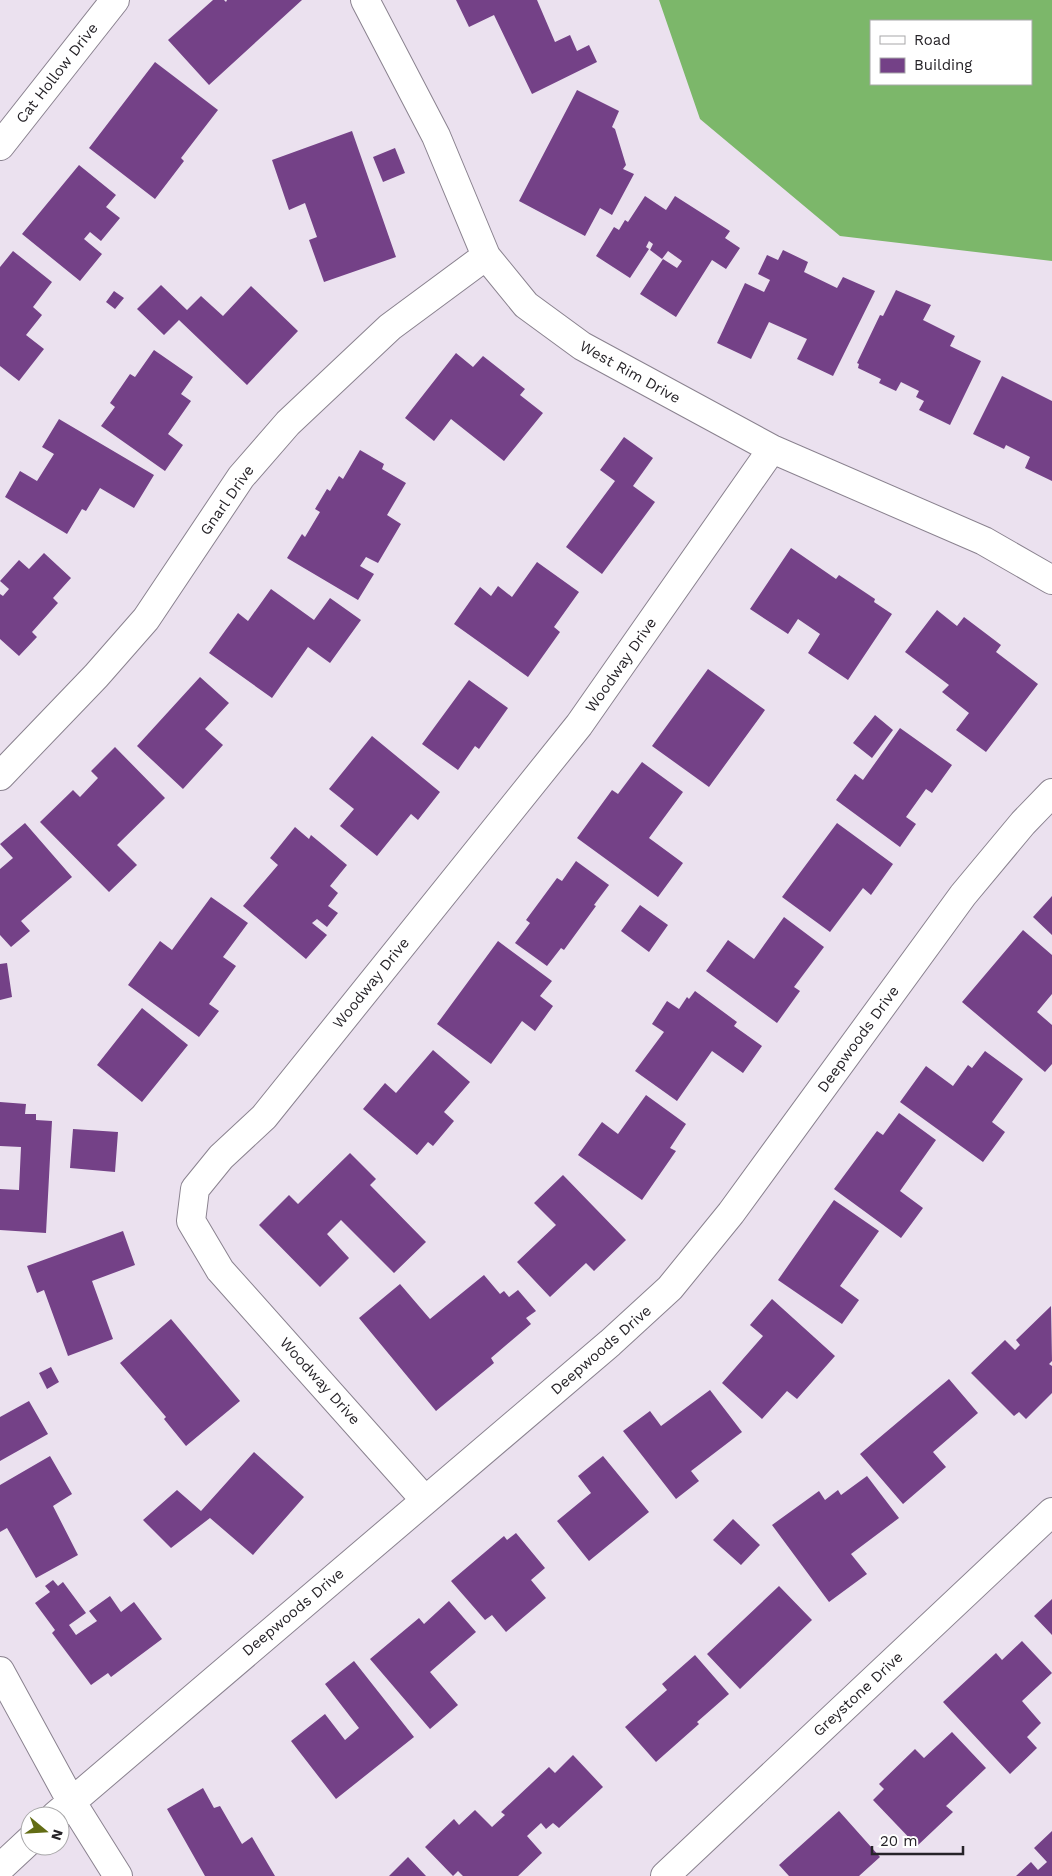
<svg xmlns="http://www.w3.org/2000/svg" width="1052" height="1876" font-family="'Work Sans',sans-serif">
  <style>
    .forest { fill: #7cb76a; fill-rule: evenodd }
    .building { fill: #744187 }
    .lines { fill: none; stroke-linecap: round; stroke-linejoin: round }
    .minor-casing { stroke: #8a828f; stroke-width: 30 }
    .minor { stroke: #fff; stroke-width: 28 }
    .labels { text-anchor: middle; stroke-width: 5; stroke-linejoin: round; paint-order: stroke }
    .street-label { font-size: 15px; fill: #262328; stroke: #fff }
  </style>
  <rect width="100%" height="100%" fill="#ebe1ef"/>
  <!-- forest -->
  <path class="forest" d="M659,0H1052V261L840,236L700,119ZM871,21H1031V84H871Z"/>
  <!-- building -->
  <path class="building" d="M213,0H224L226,2L227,0H302L209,85L168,40Z
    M456,0H537L555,42L570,35L577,51L589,45L597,62L532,94L494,15L469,27Z
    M155,62L218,110L181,158L184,161L155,199L89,148Z
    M577,90L619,111L612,127L615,129L626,165L623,169L634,174L612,215L600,208L585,236L519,201Z
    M352,131L396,257L324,282L309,240L317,237L305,203L289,210L272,160Z
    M395,148L405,173L383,182L373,157Z
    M79,165L116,195L106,207L120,218L101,241L90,232L84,239L102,254L80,281L22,234Z
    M645,196L666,210L675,196L730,231L725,238L740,248L726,269L712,260L676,317L640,294L663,259L677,268L682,261L668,251L662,259L650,250L653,244L649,241L646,247L649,249L630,278L596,256L614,227L619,230L625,220L628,222Z
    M783,250L808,262L804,272L837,288L843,277L875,291L833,376L797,359L807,339L769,322L751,359L717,343L745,283L764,292L770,280L758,274L767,255L778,260Z
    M13,251L52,282L33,307L42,315L26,335L44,349L19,381L0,366V267Z
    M161,285L187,310L201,296L223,316L251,286L298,331L247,385L179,320L164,335L137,309Z
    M896,290L931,305L923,320L955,336L950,346L981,361L950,425L919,410L924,401L916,397L919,391L901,382L896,391L879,383L881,379L858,368L859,364L857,363L880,315L883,316Z
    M114,291L124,298L115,309L106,302Z
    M154,350L193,377L181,394L191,401L168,434L183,445L165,471L101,426L115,407L110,403L130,374L135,377Z
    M456,353L473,367L483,356L525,389L520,395L543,413L504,461L451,419L434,441L405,418Z
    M1002,376L1052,401V481L1025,468L1030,457L1006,445L1004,449L973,434Z
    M59,419L154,475L134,508L100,488L86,511L82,509L67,534L5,497L20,471L37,481L54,454L42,447Z
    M624,437L653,458L633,486L655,502L602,574L566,547L615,481L600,470Z
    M360,450L384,464L382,469L406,483L387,515L401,524L378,563L366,557L360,566L374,574L358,600L287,558L302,534L305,537L320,512L315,509L327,489L330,491L339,476L343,479Z
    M791,548L836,579L839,575L875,599L874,602L892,614L848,680L808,653L820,634L798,619L788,634L750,609Z
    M44,553L71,578L53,598L58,603L32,632L37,637L19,656L0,639V594L3,596L9,589L0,581L19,560L29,569Z
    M537,562L579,592L554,627L560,632L528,677L454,624L480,587L491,596L498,586L512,597Z
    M271,589L314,620L330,598L361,620L330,663L308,647L272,698L209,653L238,613L248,621Z
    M937,610L957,626L964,617L1001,645L996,652L1038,684L986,752L956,730L969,713L942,692L949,685L905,652Z
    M708,669L765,710L709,787L652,746Z
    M200,677L229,703L205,729L223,745L183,789L137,746Z
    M469,680L508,708L479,749L475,746L458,770L422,744Z
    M875,715L893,730L872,758L853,743Z
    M900,728L952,765L932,793L926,789L906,817L916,824L900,847L836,800L855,774L863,780Z
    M372,736L440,792L418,820L411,814L377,856L340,826L354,809L329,789Z
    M115,747L165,798L117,845L137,865L109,892L40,822L73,790L80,797L98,778L91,771Z
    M642,762L683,792L649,838L683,863L658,897L577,838L612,790L618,794Z
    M25,823L72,877L21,921L30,931L11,947L0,935V869L13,858L0,844Z
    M837,823L893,864L871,895L863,888L830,932L782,897Z
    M295,827L309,839L311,835L347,865L330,886L338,893L328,906L338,913L327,927L317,919L312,923L327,935L306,959L243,906L278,865L270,858Z
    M576,861L609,885L594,905L596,906L564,950L561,948L547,966L515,943L530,923L526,920L557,878L562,881Z
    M1052,896V935L1033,917Z
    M211,897L248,923L223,957L236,966L209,1004L219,1011L199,1037L128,985L160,941L172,950Z
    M640,905L668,925L649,952L621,931Z
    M784,917L824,947L794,987L800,991L777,1023L706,971L728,940L754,959Z
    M1023,930L1052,955V994L1037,1012L1052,1025V1064L1045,1072L962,1002Z
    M498,941L552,981L540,996L553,1006L535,1031L522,1021L491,1064L437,1024Z
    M7,963L12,997L0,1000V964Z
    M695,991L737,1022L734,1026L762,1046L743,1073L712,1051L677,1101L635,1071L664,1032L652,1024L667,1001L679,1009L687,997L689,999Z
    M142,1008L188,1045L142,1102L97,1065Z
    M433,1050L470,1082L444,1112L454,1121L433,1146L428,1142L417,1155L363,1109L385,1083L396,1093Z
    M985,1051L1023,1079L992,1122L1005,1132L983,1162L900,1102L926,1066L953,1086L968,1065L972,1068Z
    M646,1095L686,1124L670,1148L676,1151L642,1200L578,1155L602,1122L618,1134Z
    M0,1102L26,1104L25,1114H36V1120L52,1121L46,1233L0,1230V1189L19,1190L21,1147L0,1146Z
    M899,1113L936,1140L900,1191L923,1208L901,1238L834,1189L877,1131L883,1135Z
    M73,1129L118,1132L115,1172L70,1168Z
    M350,1153L376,1179L370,1185L426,1242L394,1273L341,1220L327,1234L349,1258L320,1287L259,1225L289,1195L298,1204Z
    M563,1175L626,1240L594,1271L586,1263L550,1297L517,1262L556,1225L534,1203Z
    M834,1200L879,1231L840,1286L859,1300L842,1324L778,1280Z
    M123,1231L135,1265L92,1281L113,1339L68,1356L44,1290L37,1293L27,1266Z
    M484,1275L500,1294L504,1291L509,1297L518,1290L536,1311L526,1318L531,1324L491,1358L494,1363L436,1411L359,1318L400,1284L430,1319Z
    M772,1299L835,1356L797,1399L787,1391L762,1419L722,1383L763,1336L750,1325Z
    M1051,1306L1052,1361L1049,1364L1052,1366V1393L1026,1419L1019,1412L1014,1416L971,1373L1005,1340L1015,1350L1020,1345L1016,1340Z
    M171,1319L240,1401L186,1446L164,1419L166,1417L120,1363Z
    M51,1367L59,1382L47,1389L39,1373Z
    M949,1379L978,1413L933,1452L946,1467L903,1504L860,1454Z
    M710,1390L742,1432L691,1471L699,1481L676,1499L623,1431L650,1411L661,1426Z
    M29,1401L48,1434L0,1461V1417Z
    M254,1452L304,1497L253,1555L210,1518L171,1548L143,1520L177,1490L201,1511Z
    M50,1456L72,1494L53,1506L78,1555L36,1578L7,1528L0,1532V1485Z
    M603,1456L649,1512L589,1561L557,1521L591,1493L578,1476Z
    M867,1476L899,1518L851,1554L867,1574L829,1602L772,1525L819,1491L825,1500L838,1490L841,1495Z
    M733,1519L760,1545L741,1565L713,1540Z
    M516,1533L545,1568L531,1580L546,1598L506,1632L492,1615L485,1620L451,1581L504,1536L507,1540Z
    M53,1580L58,1586L63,1582L86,1613L69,1625L76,1635L97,1621L89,1611L110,1596L121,1612L134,1602L162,1639L111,1677L108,1673L91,1685L52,1633L55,1630L35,1603L50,1592L45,1586Z
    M779,1586L812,1620L740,1689L707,1654Z
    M1052,1599V1635L1034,1616Z
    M449,1601L476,1632L430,1672L458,1705L430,1729L370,1659L419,1618L424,1624Z
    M1022,1641L1052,1673L1022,1701L1041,1723L1027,1737L1037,1748L1010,1774L943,1702L996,1653L1002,1660Z
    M695,1655L729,1694L697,1722L699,1724L656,1762L625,1727L667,1690L662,1684Z
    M354,1661L414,1737L336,1799L291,1741L325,1714L345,1740L359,1728L325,1684Z
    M952,1732L986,1768L946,1806L953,1812L917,1846L873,1800L884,1789L879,1784L915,1749L924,1758Z
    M573,1755L603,1787L559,1828L553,1823L546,1829L541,1823L527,1836L542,1853L518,1876H463L458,1871L453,1876L425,1847L454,1819L459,1825L475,1810L492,1827L505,1815L501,1812L549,1767L555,1773Z
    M203,1788L214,1808L220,1806L242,1844L252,1837L275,1876H205L167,1809Z
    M839,1811L880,1857L859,1876H789L779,1865Z
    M1052,1831V1876H1016L1031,1862L1038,1870L1047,1862L1034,1848Z
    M408,1857L426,1876H389Z"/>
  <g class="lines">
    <!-- minor casing -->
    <g class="minor-casing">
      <path id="minor" d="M365,0L436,136L486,256L526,305L582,346L772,449L984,541L1052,580
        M0,146L115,0
        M0,776L96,676L146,619L241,477L288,423L390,327L486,256
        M425,1500L220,1270L191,1221L195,1189L221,1157L264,1117L579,725L772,449
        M0,1671L71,1801L118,1876
        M55,1816L610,1343L670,1288L731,1213L963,895L1023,823L1052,793
        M0,1868L30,1840
        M665,1876L1052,1512"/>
    </g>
    <!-- minor -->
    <use href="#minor" class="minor"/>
  </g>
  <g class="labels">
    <!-- street labels -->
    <g class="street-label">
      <text transform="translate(57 73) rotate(-52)" y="5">Cat Hollow Drive</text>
      <text transform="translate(630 372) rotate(29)" y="5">West Rim Drive</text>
      <text transform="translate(227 500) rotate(-55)" y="5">Gnarl Drive</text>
      <text transform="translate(621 665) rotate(-55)" y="5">Woodway Drive</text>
      <text transform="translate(371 983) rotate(-51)" y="5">Woodway Drive</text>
      <text transform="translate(858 1039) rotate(-54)" y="5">Deepwoods Drive</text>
      <text transform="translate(601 1350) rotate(-41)" y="5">Deepwoods Drive</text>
      <text transform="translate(320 1381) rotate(48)" y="5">Woodway Drive</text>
      <text transform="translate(293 1612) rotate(-40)" y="5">Deepwoods Drive</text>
      <text transform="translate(858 1694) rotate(-43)" y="5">Greystone Drive</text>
    </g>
  </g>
  <!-- legend -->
  <rect x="870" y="20" width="162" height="65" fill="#ffffff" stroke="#a8a7a9"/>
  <rect x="880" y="36" width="25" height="8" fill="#ffffff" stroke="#a8a7a9"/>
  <text x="914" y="45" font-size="15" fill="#262328">Road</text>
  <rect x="880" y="58" width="25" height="15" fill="#744187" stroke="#a8a7a9"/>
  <text x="914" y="70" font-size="15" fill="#262328">Building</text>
  <!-- north arrow -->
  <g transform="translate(45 1831) rotate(108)"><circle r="24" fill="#ffffff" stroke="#a8a7a9"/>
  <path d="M0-4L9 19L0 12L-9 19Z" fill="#626c14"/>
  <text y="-8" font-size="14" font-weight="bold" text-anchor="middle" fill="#262328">N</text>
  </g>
  <!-- scale -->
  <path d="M872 1846v8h91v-8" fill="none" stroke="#262328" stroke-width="2.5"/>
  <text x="880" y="1846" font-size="15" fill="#262328" stroke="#ffffff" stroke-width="4" paint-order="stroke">20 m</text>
</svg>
